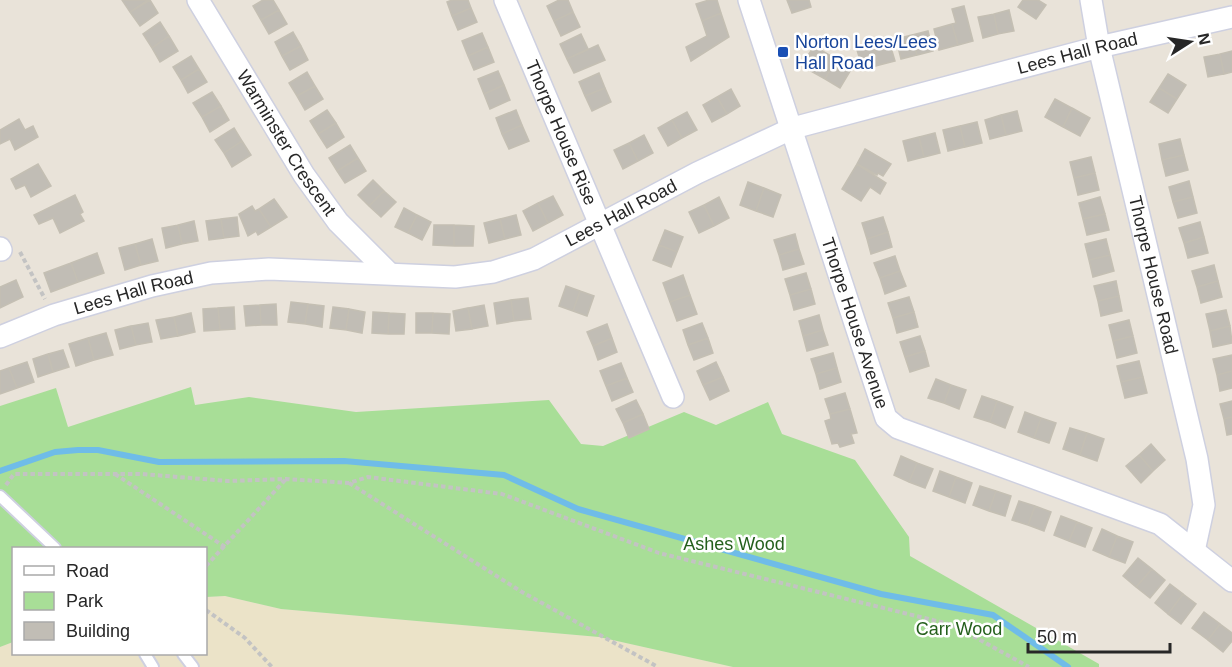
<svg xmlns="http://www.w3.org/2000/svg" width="1232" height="667" font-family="Helvetica,sans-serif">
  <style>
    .education { fill: #ebe3c8 }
    .green { fill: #a8de97 }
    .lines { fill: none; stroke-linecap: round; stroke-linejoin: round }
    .stream { stroke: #6fbce8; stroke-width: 6 }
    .building { fill: #c1bdb5; stroke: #c4bfb3; stroke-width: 1.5 }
    .service-casing { stroke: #ced0e0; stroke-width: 14 }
    .minor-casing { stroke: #ced0e0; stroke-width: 24 }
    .path { stroke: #c3c3c3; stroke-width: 4; stroke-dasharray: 4.5 3; stroke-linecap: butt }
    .service { stroke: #fff; stroke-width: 10 }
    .minor { stroke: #fff; stroke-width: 21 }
    .transit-dot { fill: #1a4fb4; stroke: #fff; stroke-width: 2 }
    .labels { text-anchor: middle; stroke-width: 5; stroke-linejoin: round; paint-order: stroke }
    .transit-label { font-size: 18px; fill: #164399; stroke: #fff; text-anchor: start }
    .street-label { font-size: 18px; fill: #272727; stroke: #fff }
    .park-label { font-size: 18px; fill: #245f1c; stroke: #fff }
  </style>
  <rect width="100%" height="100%" fill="#e9e3d9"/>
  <!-- education -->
  <path class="education" d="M225,596L281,609L599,637L733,667H0V647L13,642L14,654H206V597Z"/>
  <!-- green -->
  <path class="green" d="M191,387L195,405L249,397L356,412L549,400L581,444L603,446L684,412L716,425L768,402L782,434L855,460L909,537L910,556L1099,664V667H733L599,637L281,609L225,596L206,597V548H14L13,642L0,647V406L56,388L68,427Z"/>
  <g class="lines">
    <!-- stream -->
    <path class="stream" d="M0,471L55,452L78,450H98L159,462L344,461L504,475L578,509L881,594L993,615L1068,667"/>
  </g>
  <!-- building -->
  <path class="building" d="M122,0H148L130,12Z
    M150,0L158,13L140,26L130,12Z
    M263,0H273L279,10L261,20L253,6Z
    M452,0H468L471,8L452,16L447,2Z
    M559,0H568L573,12L554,21L547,6Z
    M709,0H717L721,13L702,21L696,4Z
    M787,0H809L811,7L792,13Z
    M1023,0H1038L1046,5L1036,19L1018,7Z
    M964,6L973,41L958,45L952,24L956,23L952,9Z
    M471,8L477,22L458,30L452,16Z
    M279,10L287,24L269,34L261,20Z
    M1009,10L1014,31L998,34L994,14Z
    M573,12L580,27L561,36L554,21Z
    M721,13L729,37L691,61L686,47L707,36L702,21Z
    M994,14L998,34L983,38L978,17Z
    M160,22L169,36L152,48L143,34Z
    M952,24L958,45L939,50L934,29Z
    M928,31L933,51L917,55L912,35Z
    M293,32L301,46L282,56L275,42Z
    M482,33L488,47L468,56L462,41Z
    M581,34L588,49L567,59L560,44Z
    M912,35L917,55L901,59L896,39Z
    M169,36L178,51L160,62L152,48Z
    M889,41L895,61L879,65L873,45Z
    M598,45L605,60L574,73L567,59Z
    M873,45L879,65L863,70L857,50Z
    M301,46L308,60L290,70L282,56Z
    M814,46L836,59L825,79L809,70L813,65L805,60Z
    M488,47L494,62L474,70L468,56Z
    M1232,51V72L1224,74L1220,54Z
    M1220,54L1224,74L1208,77L1204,57Z
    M191,56L199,69L181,80L173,67Z
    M836,59L852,68L840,88L825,79Z
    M199,69L207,82L188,93L181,80Z
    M498,71L504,85L484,94L478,79Z
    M307,72L315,86L297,96L289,83Z
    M599,73L605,88L585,96L579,82Z
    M1168,74L1186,85L1177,99L1159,88Z
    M504,85L510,100L490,109L484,94Z
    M315,86L323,99L305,110L297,96Z
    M605,88L611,102L592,111L585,96Z
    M1159,88L1177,99L1168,113L1150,102Z
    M731,89L740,106L727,114L717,97Z
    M212,92L221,106L202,117L193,103Z
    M717,97L727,114L712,122L703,105Z
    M1055,99L1072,108L1063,127L1045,117Z
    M221,106L229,120L210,132L202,117Z
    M1072,108L1090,118L1080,136L1063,127Z
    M327,110L336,123L318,134L310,121Z
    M516,110L522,125L502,134L496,118Z
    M1017,111L1022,131L1006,135L1001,115Z
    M687,112L697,130L682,138L672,120Z
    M1001,115L1006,135L990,139L985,120Z
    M19,119L25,130L33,126L38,137L15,150L10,139L0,144V130Z
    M672,120L682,138L668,146L658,128Z
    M977,122L982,143L965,147L960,126Z
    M336,123L344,137L327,148L318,134Z
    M522,125L529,141L509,149L502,134Z
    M960,126L965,147L948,151L943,130Z
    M234,128L242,141L224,153L215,140Z
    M935,133L940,153L924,157L919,137Z
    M644,135L653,153L638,161L629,143Z
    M919,137L924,157L908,161L903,141Z
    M1180,139L1184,155L1162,160L1159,144Z
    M242,141L251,155L232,167L224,153Z
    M629,143L638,161L623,169L614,150Z
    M350,145L358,158L337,171L329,158Z
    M865,149L891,164L883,176L878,173L877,175L857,164Z
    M1184,155L1188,170L1166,176L1162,160Z
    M1091,157L1095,173L1074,178L1070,162Z
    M358,158L366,171L345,183L337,171Z
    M38,164L51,186L31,197L25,185L16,189L11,179Z
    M857,164L886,183L880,194L870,187L861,201L842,189Z
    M1095,173L1099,190L1078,195L1074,178Z
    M373,180L384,191L369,206L358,195Z
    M1189,181L1193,197L1173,202L1169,187Z
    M748,182L764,188L756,211L740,205Z
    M764,188L781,195L773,217L756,211Z
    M384,191L396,202L381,217L369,206Z
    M75,195L83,212L80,214L84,221L60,233L53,218L39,224L34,215Z
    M553,196L563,215L548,223L538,203Z
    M719,197L729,218L714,226L704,205Z
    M1100,197L1105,214L1083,219L1079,203Z
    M1193,197L1197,213L1178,218L1173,202Z
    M274,199L287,217L271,227L259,209Z
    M538,203L548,223L533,231L523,211Z
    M704,205L714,226L699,233L689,212Z
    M252,206L255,211L259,209L271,227L258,235L256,231L248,236L239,214Z
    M404,208L417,215L408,233L395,227Z
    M1105,214L1109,230L1087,235L1083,219Z
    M417,215L431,222L422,240L408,233Z
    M516,215L521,235L505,239L500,219Z
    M237,217L239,236L224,238L221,219Z
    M883,217L888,232L867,239L862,223Z
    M221,219L224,238L209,240L206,221Z
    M500,219L505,239L489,243L484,223Z
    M194,221L198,241L182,244L178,225Z
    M1200,222L1204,237L1184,243L1179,228Z
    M178,225L182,244L166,248L162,228Z
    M434,225H454V246L433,245Z
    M454,225L474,226L473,246H454Z
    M665,230L683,237L677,252L659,245Z
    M888,232L892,247L871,254L867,239Z
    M795,234L799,249L779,255L774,240Z
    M1204,237L1208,253L1188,258L1184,243Z
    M152,239L158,261L141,265L135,244Z
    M1106,239L1110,255L1089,260L1085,244Z
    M135,244L141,265L125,270L119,248Z
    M659,245L677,252L671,267L653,260Z
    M799,249L804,264L783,270L779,255Z
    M97,253L104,273L78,282L71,263Z
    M1110,255L1114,271L1093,277L1089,260Z
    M895,256L900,271L880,278L874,263Z
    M71,263L78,282L51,292L44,273Z
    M1214,265L1218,281L1197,287L1192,271Z
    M900,271L906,286L885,294L880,278Z
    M806,273L811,289L790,295L785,279Z
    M683,275L690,295L670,302L663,283Z
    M16,280L23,297L0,308V287Z
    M1116,281L1119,296L1098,301L1094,286Z
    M1218,281L1222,297L1201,303L1197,287Z
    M566,286L580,291L573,311L559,306Z
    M811,289L815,304L794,310L790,295Z
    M580,291L594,296L587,316L573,311Z
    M690,295L697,314L677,321L670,302Z
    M1119,296L1122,311L1101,316L1098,301Z
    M909,297L914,312L893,318L888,303Z
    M528,298L531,319L514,321L511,300Z
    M511,300L514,321L497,324L494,303Z
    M291,302L308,304L305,324L288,322Z
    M276,304L277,325H261L260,305Z
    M308,304L324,306L322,327L305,324Z
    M260,305L261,325L246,326L244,306Z
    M484,305L488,326L472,329L468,308Z
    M234,307L235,329L220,330L218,308Z
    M333,307L349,309L346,330L330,328Z
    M218,308L220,330L204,331L203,309Z
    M468,308L472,329L456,331L453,311Z
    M349,309L365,312L362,333L346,330Z
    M1226,310L1230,326L1210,331L1206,314Z
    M373,312L389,313L388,334L372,333Z
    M914,312L918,327L897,333L893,318Z
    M191,313L195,332L178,336L174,317Z
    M389,313L405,314L404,334H388Z
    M416,313H433L432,333H416Z
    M433,313L450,314L449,334L432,333Z
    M819,315L823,330L803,336L799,321Z
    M174,317L178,336L161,339L156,320Z
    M1129,320L1133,336L1113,341L1109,325Z
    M148,323L152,342L136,345L131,326Z
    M702,323L708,338L688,345L683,330Z
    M607,324L612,338L593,346L587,332Z
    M131,326L136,345L120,349L115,330Z
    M1230,326L1232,343L1213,347L1210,331Z
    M823,330L828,345L807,351L803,336Z
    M106,333L113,355L94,360L88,338Z
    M920,336L925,351L905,357L900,342Z
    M1133,336L1137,353L1117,358L1113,341Z
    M88,338L94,360L76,366L69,344Z
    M612,338L617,352L598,360L593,346Z
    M708,338L713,353L694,360L688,345Z
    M63,350L69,367L53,372L48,354Z
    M925,351L929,366L910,372L905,357Z
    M833,353L837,368L816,374L811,359Z
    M48,354L53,372L38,377L33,359Z
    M1232,355V371L1217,375L1213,359Z
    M1139,361L1143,377L1121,382L1117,366Z
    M27,362L34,382L17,388L9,368Z
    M716,362L723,377L703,385L697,371Z
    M621,363L627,378L606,386L600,371Z
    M9,368L17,388L0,394V371Z
    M837,368L841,382L820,389L816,374Z
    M1232,371V388L1220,391L1217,375Z
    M723,377L729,391L710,400L703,385Z
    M1143,377L1147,393L1125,398L1121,382Z
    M627,378L633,392L612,401L606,386Z
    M936,379L951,385L944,403L928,398Z
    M951,385L966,390L959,409L944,403Z
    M845,393L850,409L830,414L825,399Z
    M982,396L997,401L990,422L974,417Z
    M636,400L643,414L623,423L616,409Z
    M997,401L1013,407L1005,428L990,422Z
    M1232,401V417L1224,419L1220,404Z
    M850,409L857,433L851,434L854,443L840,447L838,443L832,444L825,421L831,419L830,414Z
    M1025,412L1041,418L1034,438L1018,432Z
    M643,414L649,429L629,438L623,423Z
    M1232,417V434L1227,435L1224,419Z
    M1041,418L1056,423L1049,443L1034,438Z
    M1070,428L1087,433L1080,455L1063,449Z
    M1087,433L1104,439L1097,461L1080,455Z
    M1151,444L1165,460L1153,471L1139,455Z
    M1139,455L1153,471L1141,483L1126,466Z
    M901,456L917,463L909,482L894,475Z
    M917,463L933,469L925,488L909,482Z
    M940,471L956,477L949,497L933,491Z
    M956,477L972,483L965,503L949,497Z
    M980,486L996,491L989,511L973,505Z
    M996,491L1011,496L1005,516L989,511Z
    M1019,501L1035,506L1028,525L1012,520Z
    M1035,506L1051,512L1044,531L1028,525Z
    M1061,516L1077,522L1069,541L1054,535Z
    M1077,522L1092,528L1085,547L1069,541Z
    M1102,529L1117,536L1109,557L1093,550Z
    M1117,536L1133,542L1125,563L1109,557Z
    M1138,558L1152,569L1136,587L1123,576Z
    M1152,569L1165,580L1150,598L1136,587Z
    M1170,584L1183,594L1168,614L1155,603Z
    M1183,594L1196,604L1181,624L1168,614Z
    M1204,612L1220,624L1208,640L1192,628Z
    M1220,624L1232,633V641L1223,652L1208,640Z"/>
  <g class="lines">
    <!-- service casing -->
    <g class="service-casing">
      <path id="service" d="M0,496L55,548
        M145,654L153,667
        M183,654L193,667"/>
    </g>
    <!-- minor casing -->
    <g class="minor-casing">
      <g id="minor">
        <path id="s1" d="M198,0L304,175L338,222L389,273"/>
        <path id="s2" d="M505,0L673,397"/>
        <path id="s3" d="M749,0L886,418L898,428L1160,524L1232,581"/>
        <path id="s4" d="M1091,0L1099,47L1197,459L1204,505L1194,551"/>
        <path d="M0,248L1,250"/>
        <path id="s5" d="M0,337L54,315L152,286L211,273L269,269L455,277L493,272L534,259L697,173L793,128L1099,47L1232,17"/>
      </g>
    </g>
    <!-- path -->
    <path class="path" d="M20,252L45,299
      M115,474L225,547
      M349,483L522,592L658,667
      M6,485L14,474H142L227,481L286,479L349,483L368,477L502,494L659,553L953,625L1029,667
      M206,566L286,479
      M206,610L245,638L272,667"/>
    <!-- service -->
    <use href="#service" class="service"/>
    <!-- minor -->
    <use href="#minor" class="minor"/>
  </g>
  <!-- markers -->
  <rect class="transit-dot" x="777" y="46" width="12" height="12" rx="3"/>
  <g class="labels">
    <!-- transit labels -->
    <g class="transit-label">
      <text x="795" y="48">Norton Lees/Lees<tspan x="795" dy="21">Hall Road</tspan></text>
    </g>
    <!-- street labels -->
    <g class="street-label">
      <text dy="6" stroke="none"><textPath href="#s5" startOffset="1131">Lees Hall Road</textPath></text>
      <text dy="6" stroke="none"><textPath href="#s2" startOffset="144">Thorpe House Rise</textPath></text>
      <text dy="6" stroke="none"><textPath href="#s1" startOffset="168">Warminster Crescent</textPath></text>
      <text dy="6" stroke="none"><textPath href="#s5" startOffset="645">Lees Hall Road</textPath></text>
      <text dy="6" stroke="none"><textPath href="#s4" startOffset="282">Thorpe House Road</textPath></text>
      <text dy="6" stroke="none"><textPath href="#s5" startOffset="141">Lees Hall Road</textPath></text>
      <text dy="6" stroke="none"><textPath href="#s3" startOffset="340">Thorpe House Avenue</textPath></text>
    </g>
    <!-- park labels -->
    <g class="park-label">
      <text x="734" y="550">Ashes Wood</text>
      <text x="959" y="635">Carr Wood</text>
    </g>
  </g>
  <!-- legend -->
  <rect x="12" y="547" width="195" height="108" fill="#ffffff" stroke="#a9a9a9" stroke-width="1.5"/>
  <rect x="24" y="566" width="30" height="9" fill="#ffffff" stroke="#a9a9a9" stroke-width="1.5"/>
  <text x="66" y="577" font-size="18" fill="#272727">Road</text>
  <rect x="24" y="592" width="30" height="18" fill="#a8de97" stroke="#a9a9a9" stroke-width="1.5"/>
  <text x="66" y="607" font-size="18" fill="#272727">Park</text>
  <rect x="24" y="622" width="30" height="18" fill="#c1bdb5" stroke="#a9a9a9" stroke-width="1.5"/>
  <text x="66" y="637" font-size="18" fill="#272727">Building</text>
  <!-- north arrow -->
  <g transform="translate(1190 42) rotate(78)" stroke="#ffffff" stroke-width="4.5" paint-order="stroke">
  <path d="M0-4.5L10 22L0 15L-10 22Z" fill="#272727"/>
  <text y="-9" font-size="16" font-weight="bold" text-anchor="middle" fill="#272727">N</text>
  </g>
  <!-- scale -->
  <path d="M1028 643v9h142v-9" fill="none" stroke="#272727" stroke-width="3"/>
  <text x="1037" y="643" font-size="18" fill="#272727" stroke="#ffffff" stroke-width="4.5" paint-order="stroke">50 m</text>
</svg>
